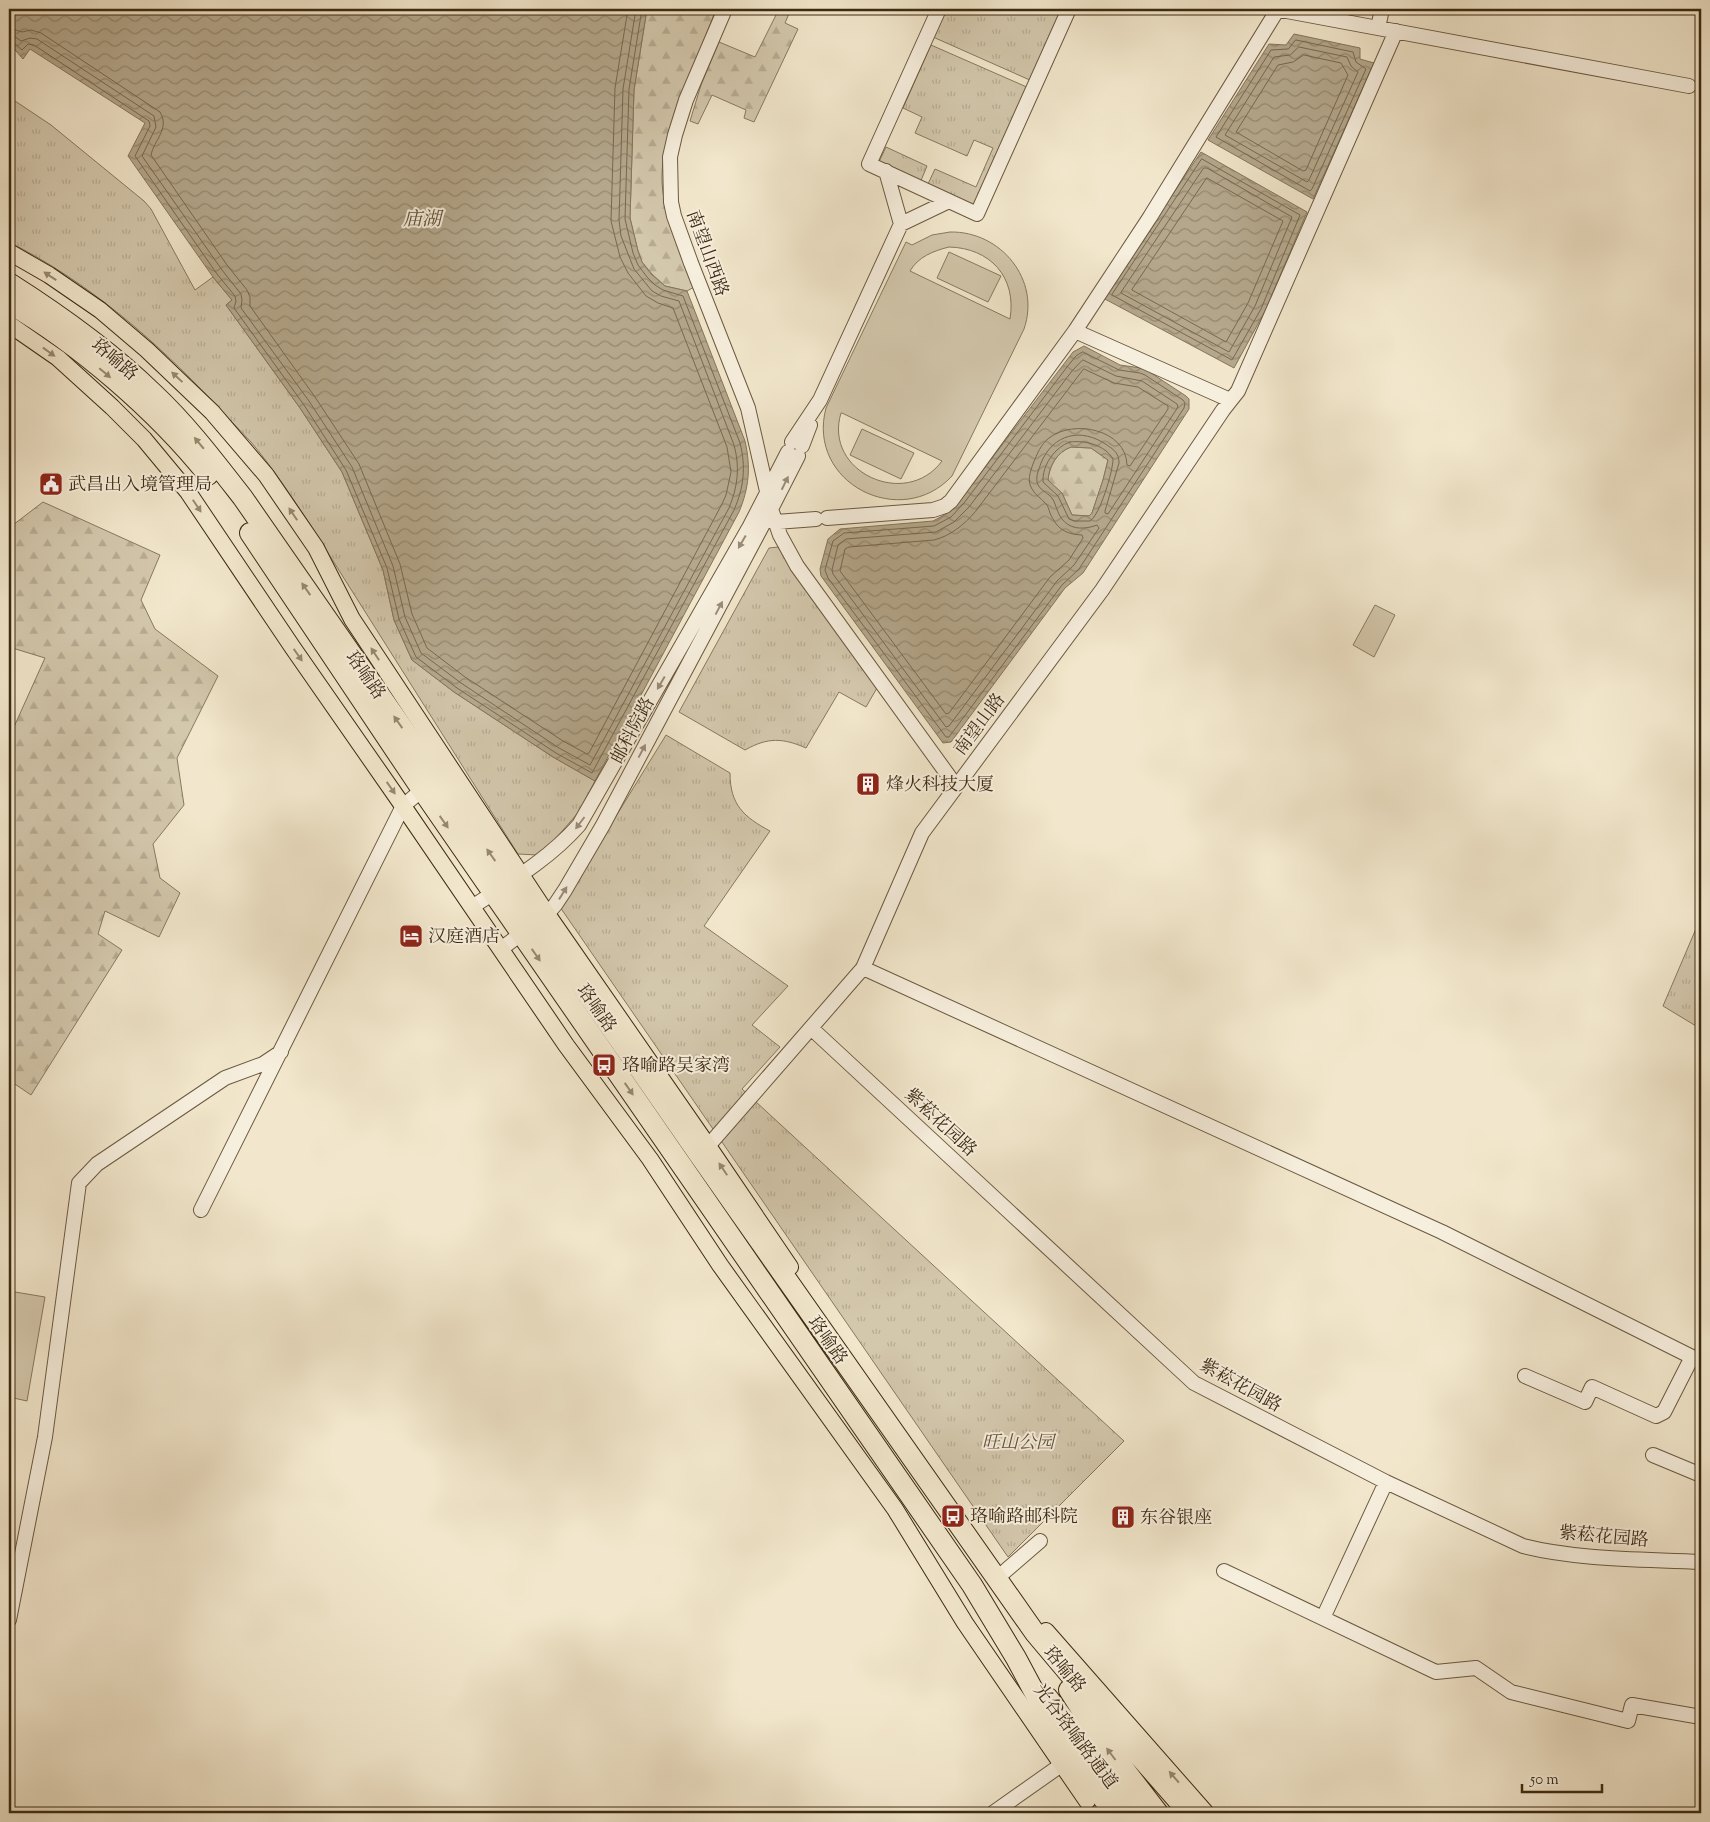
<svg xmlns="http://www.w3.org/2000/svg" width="1710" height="1822" font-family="'Sorts Mill Goudy','Noto Serif SC',serif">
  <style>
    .grass { fill: url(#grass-tufts); stroke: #88785e }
    .forest { fill: url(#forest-firs); stroke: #88785e }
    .garden { fill: #d3c7ac; stroke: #88785e; fill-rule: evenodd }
    .water { fill: url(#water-waves); stroke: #84755b; fill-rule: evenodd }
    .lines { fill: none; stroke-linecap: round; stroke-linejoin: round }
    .shore { stroke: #78684e; stroke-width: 1 }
    .minor-casing { stroke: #6a5940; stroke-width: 16 }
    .major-casing { stroke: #3c2a11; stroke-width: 18 }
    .highway-casing { stroke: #3c2a11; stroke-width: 22 }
    .minor { stroke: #f7efde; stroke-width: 14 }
    .major { stroke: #f2e7cc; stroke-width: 16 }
    .highway { stroke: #f2e7cc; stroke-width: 20 }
    .oneway { fill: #97886e }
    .oneway2 { fill: #9a8c78 }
    .labels { text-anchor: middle; stroke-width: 4; stroke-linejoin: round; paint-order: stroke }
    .street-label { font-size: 18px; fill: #3c2a11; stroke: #f7efde }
    .poi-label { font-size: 18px; fill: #3c2a11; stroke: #f7efde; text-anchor: start }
    .park-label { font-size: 18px; font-style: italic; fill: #625138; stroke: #f7efde }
    .water-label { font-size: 19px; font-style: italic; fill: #605036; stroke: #f7efde }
  </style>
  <defs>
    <pattern id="grass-tufts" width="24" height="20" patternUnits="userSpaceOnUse" patternTransform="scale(1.25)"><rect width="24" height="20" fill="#d3c7ac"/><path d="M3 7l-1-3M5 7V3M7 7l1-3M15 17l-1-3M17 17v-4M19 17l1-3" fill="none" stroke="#b6ab93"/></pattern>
    <pattern id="forest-firs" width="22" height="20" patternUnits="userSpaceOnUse" patternTransform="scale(1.25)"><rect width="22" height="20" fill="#d3c7ac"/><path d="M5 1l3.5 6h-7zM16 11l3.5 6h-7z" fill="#b6ab93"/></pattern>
    <pattern id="water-waves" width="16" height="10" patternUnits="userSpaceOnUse" patternTransform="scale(1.25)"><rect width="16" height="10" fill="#b4a78c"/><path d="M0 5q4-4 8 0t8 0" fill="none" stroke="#948871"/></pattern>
  </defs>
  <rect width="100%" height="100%" fill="#f2e7cc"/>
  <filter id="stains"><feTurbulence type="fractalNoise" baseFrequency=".004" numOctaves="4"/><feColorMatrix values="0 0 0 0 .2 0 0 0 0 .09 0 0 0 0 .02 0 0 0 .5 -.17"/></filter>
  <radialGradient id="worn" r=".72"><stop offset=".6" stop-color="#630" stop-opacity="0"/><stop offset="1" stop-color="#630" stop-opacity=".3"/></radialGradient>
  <!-- grass -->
  <path class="grass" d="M946,9H1065L1032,81L933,37Z
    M931,45L1029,88L976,207L927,186L935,169L976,187L993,148L974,140L967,156L915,133L922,117L903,108Z
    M9,97L51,125L144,201L151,209L195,290L213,277L232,300L226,305L300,408L342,472L383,570L394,620L412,660L454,692L553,757L595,781L578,813L549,846L538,855L518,854L311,526C292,497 273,468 251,442C239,429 226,416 214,403C154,339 88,282 9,242Z
    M886,147L927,166L920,183L878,164Z
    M778,547L877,688L866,707L839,692L806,748C783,738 768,737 745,750L679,712L769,548Z
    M666,735L730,773C730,805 744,817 770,831L704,926L788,986L752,1025L780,1047L742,1089L1124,1441L1008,1557L560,907Z
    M1701,917V1029L1663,1006Z"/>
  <!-- forest -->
  <path class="forest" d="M647,9H716C706,34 697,59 687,84C673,122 656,158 664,199C669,229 685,258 696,286L687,291L665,286L652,274L642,262L638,251L630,218L634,90Z
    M779,9H791L785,23L798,29L754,122L744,118L746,110L712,95L698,124L690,121L701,85L719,42L755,57Z
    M1071,447L1091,448L1108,460L1103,480L1092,513L1089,516L1072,515L1062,493L1048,481C1049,466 1057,452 1071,447Z
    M43,502L160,555L141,600L155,629L218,676L177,758L184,805L153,844L160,878L180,893L159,937L105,911L98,934L122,950L31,1095L9,1080V738L45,658L9,647V528Z"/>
  <!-- garden -->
  <path class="garden" d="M950,232C1001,231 1041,280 1024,329L952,476C901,531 806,483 826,408L906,242L912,245L932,235ZM949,247C990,248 1017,277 1010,319L910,271C918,257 933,251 949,247ZM841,413H842L942,461C906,510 823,472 841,413Z
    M949,252L1001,276L988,302L937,278Z
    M862,429L914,453L901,479L850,455Z
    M1375,605L1395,615L1374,657L1353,645Z
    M9,1291L45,1297L27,1401L9,1397Z"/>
  <!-- water -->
  <path class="water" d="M9,9H647L634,90L630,218L638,251L642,262L651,274L665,286L687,291L745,441C751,467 749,488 739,512L595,781L553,757L454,692L412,660L394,620L383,570L342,472L300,408L226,305L232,300L213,277L128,156L145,123L30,49L23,59L9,43Z
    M1294,34L1360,48V59L1374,63L1313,199L1208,140L1269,44L1286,45Z
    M1201,152L1307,212L1265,311L1234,368L1103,298Z
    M1084,346L1120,365L1141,368L1148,371L1186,396L1189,399V409L1083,573L1065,588L951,742L943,743L821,576L820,569L828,539L840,529L933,521L948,513L960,500L1073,352ZM1071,447L1091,448L1108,460L1103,480L1092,513L1089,516L1072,515L1062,493L1048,480C1049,466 1057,452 1071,447Z"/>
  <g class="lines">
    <!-- shore -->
    <path class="shore" d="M9,28L22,32L31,30L41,33L160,112C170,129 154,140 151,155L227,265L247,290L250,297V306L315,397L359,464L400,564L412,614L427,648L465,677L563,741L587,754L589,753L722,504L726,495L731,472L727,447L673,308L658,303L646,296L628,273L620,257L611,221L615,88L628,9
      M9,35L14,36L21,41L30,38L37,39L154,116L156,127L142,156L222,270L241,294L242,300L241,308L309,401L352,467L393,566L405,617L421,653L461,683L559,748L590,765L729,508C738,486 740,467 734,445L679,301L661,296L652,291L634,269L621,236L619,220L623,89L636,9
      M1296,40L1353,52L1356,62L1366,69L1312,189L1310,191L1216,137L1271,50L1288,49Z
      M9,41L13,42L22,50L28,44L34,45L149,121L150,126L135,156L217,274L235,296L236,301L234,308L304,405L346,470L387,568L399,619L416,657L457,688L556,753L592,773L734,510C744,487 746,467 740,443L683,296L663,290L655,285L647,277L638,265L633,253L625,219L629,89L642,9
      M1299,47L1347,57L1351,66L1358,72L1309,180L1307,182L1225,135L1274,57L1290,55Z
      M1304,55L1341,63L1348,75L1306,170L1303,171L1236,132L1278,65L1293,62Z
      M1202,159L1300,215L1261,309L1232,360L1112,295Z
      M1204,168H1207L1292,217L1255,306L1229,352L1121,293Z
      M1207,178L1283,221L1248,303L1226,342L1132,290Z
      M1083,352L1119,370L1140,373L1145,375L1183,400L1185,403L1184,408L1079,569L1062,585L949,737H946L828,578L825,570L833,541L844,533L934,526L951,517L964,503L1067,367L1076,356Z
      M1083,360L1116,376L1142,381L1177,404L1178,407L1108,514L1105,513V511L1119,463C1119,453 1114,450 1107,445C1081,427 1053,434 1041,463C1039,469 1036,475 1037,482C1039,490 1047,492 1052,498C1055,502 1056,508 1058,512C1065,529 1081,531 1097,525L1099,528L1074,565L1057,581L949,726L946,727L833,574L832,570L838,545L846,539L936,532L954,522L969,507L1072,371Z
      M1084,369L1114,383L1138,387L1168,406V409L1130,466L1127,465C1126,429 1073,419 1049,438C1041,444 1037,454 1033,464C1030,472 1027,481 1032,489C1035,495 1041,498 1045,503C1048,505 1049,510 1050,513C1057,529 1065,534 1082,535L1083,538L1069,560L1050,577L949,713L946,714L840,571L845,549L849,547L934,540C950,536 964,525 975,512Z
      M1070,442C1085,440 1105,445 1113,459C1113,471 1100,515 1090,521H1075L1069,519L1058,496L1043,482C1042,465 1055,447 1070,442Z"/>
    <!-- minor casing -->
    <g class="minor-casing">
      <path id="minor" d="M725,9L686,100L675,135L670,157L671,202L674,216L691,263L748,408L771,509L780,535L797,566L956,786
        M939,9L869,164L977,214L1069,9
        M1276,9L1689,86
        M1378,28L1382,9
        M886,171L901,224
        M1075,331L1230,400
        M792,442L820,400L901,224L949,201
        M802,446L810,425
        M827,518L933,510L945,506L951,501L1075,331L1150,217L1278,9
        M767,520L776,522L816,519
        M472,907C510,882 549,859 579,825L750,526L788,452
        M501,949L547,914L555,905L565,890L603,825L771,509L798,456
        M863,968L1442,1232L1692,1357L1664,1412L1656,1416L1592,1387L1585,1402L1525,1376
        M811,1028L1194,1383L1386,1482L1523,1546C1578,1560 1644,1559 1701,1562
        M702,1153L863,968L922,833L1102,590L1223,410L1238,391L1396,31
        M201,1210L403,806L422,790
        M1653,1455L1701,1475
        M1224,1571L1436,1672L1476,1668L1511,1692L1628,1721L1632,1705L1701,1717
        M996,1579L1040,1541
        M1323,1618L1386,1482
        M9,1620L45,1437L79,1183L97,1164L225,1078L263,1064L281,1052
        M993,1813L1071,1758"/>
    </g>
    <!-- major casing -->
    <g class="major-casing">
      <path id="major" d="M9,252L49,275L100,310L147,350L212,412L266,475L316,548L352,619L434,743L547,914L708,1146L790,1267
        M9,324L58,358L112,407L144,439L188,492L293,648L403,806L566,1045L650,1159L720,1265L895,1509L965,1623L1087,1801
        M1046,1631L1206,1813"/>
    </g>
    <!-- highway casing -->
    <g class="highway-casing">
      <path id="highway" d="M9,283C61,316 110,351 154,394C187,425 215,462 243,498L700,1156L1035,1633L1120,1734L1189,1813
        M9,303C79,344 157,411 208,475
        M250,533L422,790L972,1585L1016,1658L1062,1744L1114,1813
        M1069,1690L1097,1734L1158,1813
        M1048,1698L1122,1797L1137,1813"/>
    </g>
    <!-- minor -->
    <use href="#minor" class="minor"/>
    <!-- major -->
    <use href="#major" class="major"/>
    <!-- highway -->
    <use href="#highway" class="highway"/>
  </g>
  <!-- one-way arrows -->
  <defs><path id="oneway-solid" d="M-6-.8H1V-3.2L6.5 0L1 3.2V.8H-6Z" transform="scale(1.25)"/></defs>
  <g class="oneway">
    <use href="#oneway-solid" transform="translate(50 276) rotate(-147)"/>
    <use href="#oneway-solid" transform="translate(49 352) rotate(36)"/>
    <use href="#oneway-solid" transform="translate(105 373) rotate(40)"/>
    <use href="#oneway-solid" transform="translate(177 377) rotate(-137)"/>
    <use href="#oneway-solid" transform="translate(199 443) rotate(-130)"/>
    <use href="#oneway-solid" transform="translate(197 506) rotate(56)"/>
    <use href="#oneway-solid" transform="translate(293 514) rotate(-124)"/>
    <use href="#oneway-solid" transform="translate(306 589) rotate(-125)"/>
    <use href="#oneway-solid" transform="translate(375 654) rotate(-123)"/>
    <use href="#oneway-solid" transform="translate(298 655) rotate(55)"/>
    <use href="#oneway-solid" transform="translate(398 722) rotate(-125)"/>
    <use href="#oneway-solid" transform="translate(391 788) rotate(55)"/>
    <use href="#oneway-solid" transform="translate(444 822) rotate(55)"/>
    <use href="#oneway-solid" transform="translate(491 855) rotate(-125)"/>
    <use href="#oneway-solid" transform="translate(536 955) rotate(55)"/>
    <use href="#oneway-solid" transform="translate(629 1089) rotate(55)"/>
    <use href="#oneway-solid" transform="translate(723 1169) rotate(-124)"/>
    <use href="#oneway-solid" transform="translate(1111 1754) rotate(-127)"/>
    <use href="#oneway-solid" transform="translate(1174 1777) rotate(-131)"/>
  </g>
  <g class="oneway2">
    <use href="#oneway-solid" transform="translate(785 483) rotate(-64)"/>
    <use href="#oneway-solid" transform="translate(742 542) rotate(120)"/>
    <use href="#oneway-solid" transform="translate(719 608) rotate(-62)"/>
    <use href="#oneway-solid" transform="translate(661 683) rotate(120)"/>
    <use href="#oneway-solid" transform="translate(642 751) rotate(-62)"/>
    <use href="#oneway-solid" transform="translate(580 823) rotate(127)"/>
    <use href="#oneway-solid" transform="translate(563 893) rotate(-58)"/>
  </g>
  <!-- icons -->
  <defs>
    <g id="civic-square" transform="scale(1.25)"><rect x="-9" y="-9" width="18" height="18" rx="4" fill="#8f2418" stroke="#f7efde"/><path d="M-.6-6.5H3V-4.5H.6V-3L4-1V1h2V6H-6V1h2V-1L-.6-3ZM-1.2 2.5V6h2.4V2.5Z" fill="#fff"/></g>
    <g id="building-square" transform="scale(1.25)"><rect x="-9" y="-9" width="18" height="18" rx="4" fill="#8f2418" stroke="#f7efde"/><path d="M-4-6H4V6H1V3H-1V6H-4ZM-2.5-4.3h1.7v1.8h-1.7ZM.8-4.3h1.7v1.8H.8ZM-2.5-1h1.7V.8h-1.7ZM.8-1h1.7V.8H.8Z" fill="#fff"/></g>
    <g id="hotel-square" transform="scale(1.25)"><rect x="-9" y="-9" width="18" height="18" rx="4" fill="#8f2418" stroke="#f7efde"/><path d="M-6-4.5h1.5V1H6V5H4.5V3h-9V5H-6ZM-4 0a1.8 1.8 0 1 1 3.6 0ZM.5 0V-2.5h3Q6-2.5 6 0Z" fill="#fff"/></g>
    <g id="bus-square" transform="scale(1.25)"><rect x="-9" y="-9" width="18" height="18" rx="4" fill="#8f2418" stroke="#f7efde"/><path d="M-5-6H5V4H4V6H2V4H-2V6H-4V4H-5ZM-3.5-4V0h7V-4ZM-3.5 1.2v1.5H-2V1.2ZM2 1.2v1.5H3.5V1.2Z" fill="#fff"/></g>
  </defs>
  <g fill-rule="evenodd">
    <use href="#civic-square" x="51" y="484"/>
    <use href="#building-square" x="868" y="784"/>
    <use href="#hotel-square" x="411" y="936"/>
    <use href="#bus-square" x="604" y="1065"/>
    <use href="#bus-square" x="953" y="1516"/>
    <use href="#building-square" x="1123" y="1517"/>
  </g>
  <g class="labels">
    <!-- street labels -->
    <g class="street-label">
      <text transform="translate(708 253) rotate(70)" y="6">南望山西路</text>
      <text transform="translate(115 359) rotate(40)" y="6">珞喻路</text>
      <text transform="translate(366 675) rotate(55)" y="6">珞喻路</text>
      <text transform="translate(979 724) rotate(-53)" y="6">南望山路</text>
      <text transform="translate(632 730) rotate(-62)" y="6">邮科院路</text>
      <text transform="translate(597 1008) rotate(55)" y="6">珞喻路</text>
      <text transform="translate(941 1122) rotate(43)" y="6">紫菘花园路</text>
      <text transform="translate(828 1340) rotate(55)" y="6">珞喻路</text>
      <text transform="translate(1241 1385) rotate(29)" y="6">紫菘花园路</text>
      <text transform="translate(1604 1536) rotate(5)" y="6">紫菘花园路</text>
      <text transform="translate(1065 1669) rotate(50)" y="6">珞喻路</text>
      <text transform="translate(1076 1736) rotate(53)" y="6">光谷珞喻路通道</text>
    </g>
    <!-- poi labels -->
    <g class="poi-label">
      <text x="68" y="490">武昌出入境管理局</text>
      <text x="886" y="790">烽火科技大厦</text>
      <text x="428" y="942">汉庭酒店</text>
      <text x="622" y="1071">珞喻路吴家湾</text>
      <text x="970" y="1522">珞喻路邮科院</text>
      <text x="1140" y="1523">东谷银座</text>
    </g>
    <!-- park labels -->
    <g class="park-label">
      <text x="1018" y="1448">旺山公园</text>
    </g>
    <!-- water labels -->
    <g class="water-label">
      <text x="422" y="225">庙湖</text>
    </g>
  </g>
  <!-- margin -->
  <rect width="1710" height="1822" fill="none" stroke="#f2e7cc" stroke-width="30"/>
  <rect x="10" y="10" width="1690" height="1802" fill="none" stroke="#3c2a11" stroke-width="2.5"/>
  <rect x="15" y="15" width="1680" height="1792" fill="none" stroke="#3c2a11"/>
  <!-- scale -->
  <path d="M1522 1784v8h80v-8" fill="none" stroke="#3c2a11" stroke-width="2.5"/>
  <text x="1530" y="1784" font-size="15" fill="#3c2a11" stroke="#f7efde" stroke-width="4" paint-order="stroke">50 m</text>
  <rect width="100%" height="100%" filter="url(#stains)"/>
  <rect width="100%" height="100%" fill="url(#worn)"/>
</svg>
